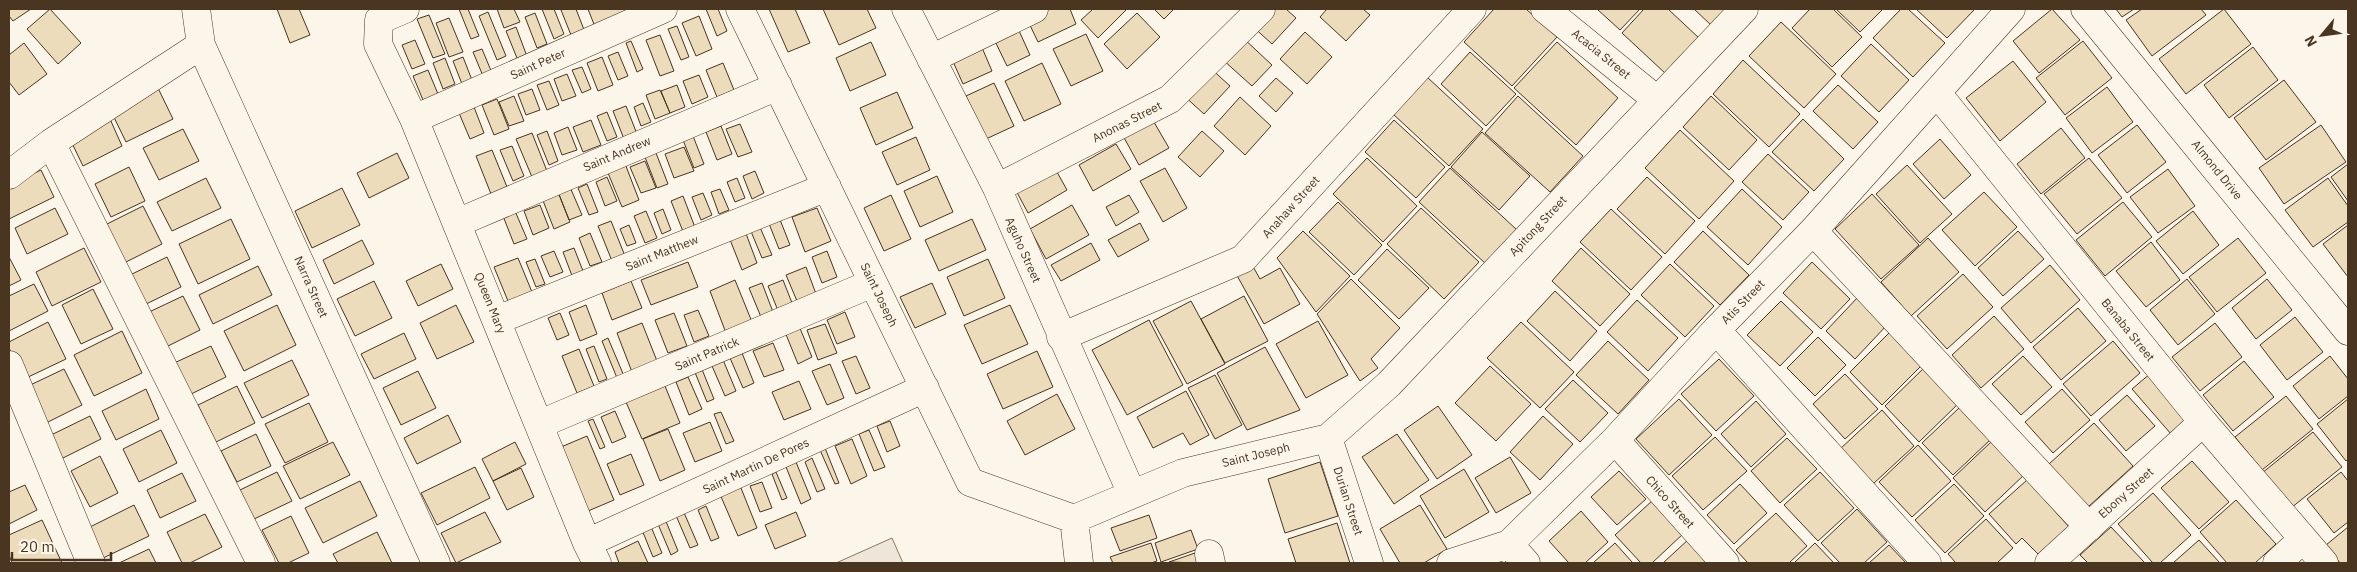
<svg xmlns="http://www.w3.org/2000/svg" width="2357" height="572" font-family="'IBM Plex Sans',sans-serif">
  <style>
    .green { fill: #ede6d9; stroke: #887966 }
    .building { fill: #ecdcbc; stroke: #4a3520 }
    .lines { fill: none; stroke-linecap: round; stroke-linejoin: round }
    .minor-casing { stroke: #4a3520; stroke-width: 29 }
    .minor { stroke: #fbf6e9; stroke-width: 28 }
    .labels { text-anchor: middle; stroke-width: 4; stroke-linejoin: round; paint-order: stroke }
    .street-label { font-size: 12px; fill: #4a3520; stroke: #fbf6e9 }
  </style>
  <rect width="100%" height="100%" fill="#fbf6e9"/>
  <!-- green -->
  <path class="green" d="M892,538L903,563H836Z"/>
  <!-- building -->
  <path class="building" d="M9,9H31L13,21L9,16Z
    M50,9L81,43L58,64L27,29Z
    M277,9H299L310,35L290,43Z
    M459,9H468L479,36L471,39Z
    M497,9H514L520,22L504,28Z
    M542,9H554L564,34L554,39Z
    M564,9H576L586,35L573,40L561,10Z
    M588,9H627L630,19L597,32Z
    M706,9H718L727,31L717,36Z
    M769,9H795L810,43L788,52Z
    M823,9H867L876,28L839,45Z
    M1050,9H1070L1076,24L1038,42L1027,19Z
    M1093,9H1127L1098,38L1081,20Z
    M1154,9H1174L1164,19Z
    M1263,9H1286L1296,18L1272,44L1250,24Z
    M1327,9H1363L1370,15L1346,41L1320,17Z
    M1494,9H1526L1557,37L1512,86L1464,42Z
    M1597,9H1640L1620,30Z
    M1644,9H1668L1699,38L1666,74L1622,33Z
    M1694,9H1728L1712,26Z
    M1810,9H1833L1862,37L1832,67L1792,28Z
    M1836,9H1883L1860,32Z
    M1901,9H1908L1945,43L1913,77L1873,38Z
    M1916,9H1975L1947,38Z
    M2052,9L2080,40L2039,73L2013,41Z
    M2116,9H2134L2122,17Z
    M2142,9H2201L2206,15L2152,56L2126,20Z
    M2224,9L2251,44L2186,94L2159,59Z
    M488,12L506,56L497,60L479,16Z
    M535,13L547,44L537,48L525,17Z
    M1137,13L1160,37L1127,69L1104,44Z
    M429,15L445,54L433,58L417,19Z
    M699,16L712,49L696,56L682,23Z
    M449,18L463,52L449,57L436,23Z
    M1781,22L1836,74L1804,108L1749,56Z
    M1016,24L1030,55L1007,66L992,35Z
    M677,26L689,57L681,60L668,29Z
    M516,27L528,59L519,63L506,31Z
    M1305,32L1332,57L1307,84L1280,59Z
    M1086,34L1103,71L1071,86L1053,49Z
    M660,35L674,71L660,76L646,40Z
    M1242,37L1272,65L1252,86L1222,59Z
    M415,40L425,64L412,69L402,45Z
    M631,41L643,69L637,72L626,43Z
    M2083,41L2112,78L2065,115L2036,78Z
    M871,42L886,75L850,91L836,58Z
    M1557,42L1618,98L1576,145L1514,88Z
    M24,43L47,74L19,95L9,82V55Z
    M980,43L992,71L963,84L951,57Z
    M1871,44L1909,80L1879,112L1841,76Z
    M2253,47L2278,80L2229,118L2204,85Z
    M482,49L492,73L483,76L473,52Z
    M618,52L628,76L618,80L608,56Z
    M1470,52L1516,94L1486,126L1441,84Z
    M463,57L472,80L462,84L453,61Z
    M602,57L613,85L598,91L587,63Z
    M445,58L455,84L443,89L433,63Z
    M1743,60L1800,114L1769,147L1713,94Z
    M2013,61L2046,102L2000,141L1966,98Z
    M723,63L734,90L717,97L706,70Z
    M1042,63L1061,104L1024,121L1005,81Z
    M1208,66L1230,86L1204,114L1182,94Z
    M582,67L591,89L582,93L572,70Z
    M428,70L438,94L423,100L413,76Z
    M567,74L576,96L562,101L554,79Z
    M699,75L708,97L692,104L683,81Z
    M1427,77L1483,129L1449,166L1393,114Z
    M1276,78L1293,93L1276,112L1259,96Z
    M2284,80L2316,122L2266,160L2234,118Z
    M549,81L559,105L547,110L537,85Z
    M994,83L1014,126L986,139L966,96Z
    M677,85L685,107L670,113L661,91Z
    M1838,85L1878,122L1853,149L1813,111Z
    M157,86L173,119L126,142L110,109Z
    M2107,87L2133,122L2092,153L2066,118Z
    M532,89L540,110L526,115L518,94Z
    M660,90L670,113L655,119L646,95Z
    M897,92L913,128L876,145L860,108Z
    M514,96L524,121L509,126L499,102Z
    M1518,96L1583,156L1550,192L1485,133Z
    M1711,96L1757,140L1729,170L1683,127Z
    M1240,97L1271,126L1245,155L1214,126Z
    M497,99L509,129L494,135L482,105Z
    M643,103L651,122L641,126L634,107Z
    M626,106L637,134L624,139L613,111Z
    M474,107L484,133L470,139L459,113Z
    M607,112L617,137L607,141L597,116Z
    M1151,117L1169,148L1139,165L1122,134Z
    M110,119L122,146L83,166L70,139Z
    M1803,119L1844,159L1814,191L1772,152Z
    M591,120L601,145L583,152L573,127Z
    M1394,120L1445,167L1416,198L1365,152Z
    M740,124L752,152L738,157L726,129Z
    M2137,125L2166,162L2127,193L2098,155Z
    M2321,125L2346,162L2284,204L2259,168Z
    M721,126L732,154L717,160L706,132Z
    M568,127L577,150L562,155L554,133Z
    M2061,128L2085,158L2041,194L2017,164Z
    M183,129L199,161L159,180L143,148Z
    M1680,130L1734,181L1699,219L1645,168Z
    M547,131L558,161L549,165L537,135Z
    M1202,131L1224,151L1200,177L1178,157Z
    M1482,132L1530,176L1499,210L1451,167Z
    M532,133L547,171L532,177L516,139Z
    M693,136L704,164L694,168L683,140Z
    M916,137L930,170L897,185L882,152Z
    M1940,139L1971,175L1944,199L1913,164Z
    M1116,144L1131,169L1093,191L1079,165Z
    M512,146L524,176L513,181L500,150Z
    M684,147L694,171L674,178L665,154Z
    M492,150L507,187L491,194L476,156Z
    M397,153L409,178L369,198L357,173Z
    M656,153L668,184L657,188L645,157Z
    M1768,154L1809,192L1783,220L1742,182Z
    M1367,158L1417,206L1383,242L1333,194Z
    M2089,158L2122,198L2077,234L2044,194Z
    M624,161L639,200L622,207L606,168Z
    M645,161L656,188L641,193L630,167Z
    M1052,163L1067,190L1028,213L1013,185Z
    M2348,164V201L2331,177Z
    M1907,165L1952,214L1920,243L1876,194Z
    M129,167L145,201L111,217L95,184Z
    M1165,168L1187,208L1163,222L1140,181Z
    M1450,168L1517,230L1486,264L1419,202Z
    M2168,169L2195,206L2158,233L2130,197Z
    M41,170L54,197L9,219V185Z
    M755,171L764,193L752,199L743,176Z
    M937,176L953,212L920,227L904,191Z
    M607,177L617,201L605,206L596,182Z
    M1647,177L1695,221L1665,254L1617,209Z
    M206,178L221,208L172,231L157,202Z
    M737,178L745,198L735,202L727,182Z
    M2328,178L2348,206V222L2313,247L2285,210Z
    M587,184L598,212L589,215L578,188Z
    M570,187L582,215L569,220L558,192Z
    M342,188L360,225L312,248L295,211Z
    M720,189L729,210L719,214L711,192Z
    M1742,189L1782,227L1748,265L1707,227Z
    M558,192L570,222L554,229L542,198Z
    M1984,192L2017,227L1975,266L1942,230Z
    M703,193L712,215L701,220L692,197Z
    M1872,194L1919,245L1881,279L1835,229Z
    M891,195L911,239L884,251L864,208Z
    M1129,195L1139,212L1116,226L1106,207Z
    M683,196L696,230L684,234L671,201Z
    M1338,202L1382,245L1354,275L1309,232Z
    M2123,202L2152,237L2105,276L2076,240Z
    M540,205L549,228L533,235L524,211Z
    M1072,205L1089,235L1046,259L1030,229Z
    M143,206L162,244L124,263L105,225Z
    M55,208L68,234L27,254L15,228Z
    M817,208L831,241L805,252L792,217Z
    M1421,208L1479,262L1444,299L1387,244Z
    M663,209L671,230L662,234L654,213Z
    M1611,209L1662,257L1631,290L1580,242Z
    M515,211L527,239L514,244L503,216Z
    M646,211L657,238L645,243L634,216Z
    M2193,211L2219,245L2183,274L2156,241Z
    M777,212L790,245L779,249L766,216Z
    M231,219L250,259L198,284L179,244Z
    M972,219L986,250L939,271L925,240Z
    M611,221L625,256L612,261L598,226Z
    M1140,223L1149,240L1118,257L1108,240Z
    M629,225L636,243L627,246L620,229Z
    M759,225L772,255L762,258L750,229Z
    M2348,225V277L2323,244Z
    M745,231L757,263L742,270L729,237Z
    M1303,231L1350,276L1316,312L1277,258Z
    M1703,231L1749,275L1720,305L1674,262Z
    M2018,231L2044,259L2003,296L1978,268Z
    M590,233L602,262L590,266L579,238Z
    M1928,238L1959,272L1911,316L1881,282Z
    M2238,238L2266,273L2217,312L2189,277Z
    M362,240L374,264L334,284L323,260Z
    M2151,242L2180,280L2146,307L2116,271Z
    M1091,243L1100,260L1061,281L1051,265Z
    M84,248L101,282L52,306L36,272Z
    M574,248L585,276L574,281L563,252Z
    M1581,248L1630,294L1600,326L1552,281Z
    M1387,249L1429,288L1399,319L1358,280Z
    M554,251L563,272L550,277L541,256Z
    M827,251L837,277L822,283L812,257Z
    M9,257L21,280L9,286Z
    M167,257L181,287L142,306L128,276Z
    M518,258L532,292L508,301L494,267Z
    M535,259L545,284L536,287L526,262Z
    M988,259L1005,298L964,316L947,277Z
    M688,262L698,287L651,305L641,280Z
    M1812,262L1850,299L1821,329L1783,293Z
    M1251,263L1260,279L1280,268L1300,304L1264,324L1235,272Z
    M441,264L453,289L418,306L406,281Z
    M1670,264L1714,306L1685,337L1641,295Z
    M2050,265L2080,300L2031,343L2001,308Z
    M258,266L272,295L213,324L199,295Z
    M806,267L816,294L797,301L786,275Z
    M1963,274L1993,307L1947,349L1917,316Z
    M1351,279L1400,328L1371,359L1378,368L1360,381L1317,314Z
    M2187,279L2215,314L2178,345L2150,310Z
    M2267,279L2292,310L2256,339L2232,308Z
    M735,280L752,322L726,333L710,291Z
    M783,280L794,308L779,313L768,286Z
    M374,281L392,318L355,336L337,299Z
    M631,281L642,308L612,320L602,293Z
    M762,283L773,312L761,317L749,288Z
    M932,283L946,314L915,328L900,297Z
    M34,284L48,311L9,331V296Z
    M93,289L113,329L81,344L62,305Z
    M1555,291L1597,331L1570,361L1527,321Z
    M183,296L200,330L164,348L147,313Z
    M1244,296L1268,341L1225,363L1201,319Z
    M1858,297L1887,325L1855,359L1826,331Z
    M1637,300L1678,338L1648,371L1607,332Z
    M1191,301L1225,364L1187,384L1153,321Z
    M1781,301L1813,332L1780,366L1747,335Z
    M277,305L296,345L244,371L224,331Z
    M456,305L474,342L437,359L420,323Z
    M586,305L597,334L580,341L569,312Z
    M1010,305L1028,344L982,364L964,325Z
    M2078,308L2106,341L2061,380L2033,347Z
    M698,310L709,336L694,342L684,315Z
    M845,312L855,337L837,344L827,320Z
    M560,313L569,335L557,340L548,318Z
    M674,313L687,346L668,353L655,320Z
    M1994,316L2024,349L1981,388L1952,355Z
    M2295,317L2323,352L2287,380L2260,345Z
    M1149,320L1183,385L1127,415L1092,350Z
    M1318,321L1348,375L1306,398L1276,344Z
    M48,322L66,359L24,379L9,348V342Z
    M1521,322L1574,372L1540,408L1487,358Z
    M642,323L657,361L632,372L617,333Z
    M2215,323L2242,357L2200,391L2172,357Z
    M825,324L837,353L818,360L807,330Z
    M799,326L812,357L798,364L785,332Z
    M122,331L142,373L94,396L74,355Z
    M1891,331L1923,364L1882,405L1850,372Z
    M404,333L416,359L374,379L361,354Z
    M1818,337L1846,365L1815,396L1787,368Z
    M608,338L624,376L617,378L602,341Z
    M1608,341L1649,380L1618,414L1576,375Z
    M2113,341L2140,373L2091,416L2063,384Z
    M773,343L784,370L764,377L753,351Z
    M211,346L226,377L187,396L172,364Z
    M594,346L607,379L599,382L586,349Z
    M1265,347L1300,410L1247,430L1217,373Z
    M579,349L594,386L577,393L562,356Z
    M1037,351L1053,387L1003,409L987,374Z
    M742,353L754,383L743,388L730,358Z
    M721,355L736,391L725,396L709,359Z
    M856,356L870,388L856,394L842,361Z
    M2023,356L2052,387L2021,415L1992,384Z
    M2330,356L2348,379V396L2319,419L2293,386Z
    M1719,359L1754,396L1716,431L1681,394Z
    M292,360L309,395L262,418L244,383Z
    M2244,361L2274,397L2233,431L2203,395Z
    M830,364L844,398L827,405L812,371Z
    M1927,365L1961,401L1919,442L1885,406Z
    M1490,366L1531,404L1496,441L1455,403Z
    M701,367L714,399L707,402L694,370Z
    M64,369L82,405L42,425L24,388Z
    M418,371L436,408L401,425L383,388Z
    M2151,373L2190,417L2171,434L2132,389Z
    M1845,374L1878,409L1845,439L1813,404Z
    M1215,375L1242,425L1215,439L1188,388Z
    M688,377L702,409L689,415L676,382Z
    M1573,380L1608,413L1580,442L1545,409Z
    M799,381L811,409L784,420L772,392Z
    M237,386L255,423L216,442L198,405Z
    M665,386L680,423L642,439L626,402Z
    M146,389L159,419L116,440L102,411Z
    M2062,389L2090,420L2053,453L2025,422Z
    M1186,391L1209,435L1190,445L1183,433L1153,448L1137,417Z
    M1057,394L1075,429L1025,455L1007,421Z
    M2127,395L2155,426L2126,451L2099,420Z
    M2286,396L2313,429L2262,470L2235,437Z
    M1679,399L1712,435L1669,475L1636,439Z
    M2348,399V459L2346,461L2317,424Z
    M1756,401L1786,434L1751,467L1721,434Z
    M309,403L328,442L285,463L265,424Z
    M1438,406L1472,455L1437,479L1404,430Z
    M1959,408L1990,440L1953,475L1922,443Z
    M1882,410L1914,446L1873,484L1840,449Z
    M615,411L626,437L612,443L601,417Z
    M721,412L734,441L726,444L714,414Z
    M448,415L461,442L417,464L404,438Z
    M90,416L101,439L59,460L47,437Z
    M1543,416L1573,444L1540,480L1510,452Z
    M593,419L605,447L600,449L588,421Z
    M890,421L900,446L887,452L877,426Z
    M710,422L722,451L695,462L683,433Z
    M2094,423L2133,466L2088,507L2049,464Z
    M668,429L685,470L660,481L643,439Z
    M161,430L177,463L139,482L123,449Z
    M869,430L885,467L874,471L859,434Z
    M2313,432L2342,467L2291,508L2262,473Z
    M256,434L271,466L237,482L221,451Z
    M1397,434L1429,480L1394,504L1362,457Z
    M587,436L614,500L588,511L561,447Z
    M1715,437L1747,471L1703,510L1672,476Z
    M1787,438L1817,469L1780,503L1751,471Z
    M852,439L867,476L851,484L835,446Z
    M333,442L350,475L300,499L283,466Z
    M515,442L526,464L493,481L482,459Z
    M1991,442L2024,475L1985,512L1953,478Z
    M1918,445L1951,481L1912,517L1879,482Z
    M825,448L839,483L835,484L820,450Z
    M631,454L644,485L620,495L607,464Z
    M100,456L118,493L90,507L71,471Z
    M1510,457L1531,493L1496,513L1475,478Z
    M812,458L825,489L817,492L805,462Z
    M2192,461L2229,502L2199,529L2161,488Z
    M796,462L811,499L801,504L786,467Z
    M1320,462L1338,516L1285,533L1268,479Z
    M475,467L490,498L437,525L421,493Z
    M521,468L534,497L507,510L493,481Z
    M1464,469L1489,512L1445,538L1420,496Z
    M1619,471L1646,499L1617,525L1591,497Z
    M277,472L292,501L254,519L240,490Z
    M776,472L787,498L782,500L772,474Z
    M1820,472L1854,508L1818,541L1784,505Z
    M2341,472L2348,481V522L2334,533L2307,499Z
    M182,473L196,501L160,518L147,490Z
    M2027,480L2070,528L2040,556L2022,538L2016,544L1989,514Z
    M360,481L377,516L323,543L305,508Z
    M762,482L772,508L760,512L750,486Z
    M739,483L757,528L738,536L719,492Z
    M1740,484L1767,513L1734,544L1707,515Z
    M1954,484L1984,516L1945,553L1915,520Z
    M25,485L37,510L9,524V492Z
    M2153,493L2191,535L2160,563H2153L2118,524Z
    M1653,500L1684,533L1652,563H1641L1615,535Z
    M2236,500L2276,544L2255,563H2227L2200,532Z
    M134,505L149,536L99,560L84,530Z
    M1420,505L1447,549L1424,563H1400L1380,529Z
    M706,506L719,538L711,541L698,510Z
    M682,508L698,545L690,548L674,511Z
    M1857,509L1887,542L1864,563H1840L1821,543Z
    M1581,511L1608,542L1585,563H1569L1549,541Z
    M485,512L501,542L456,563L441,533Z
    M796,512L806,536L775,549L765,525Z
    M1776,513L1807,546L1789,563H1748L1736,550Z
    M205,514L222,547L190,563H182L167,532Z
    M663,514L678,551L671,555L655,517Z
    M1149,515L1157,538L1120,551L1111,528Z
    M291,516L309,553L288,563H279L262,530Z
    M1986,519L2013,548L1997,563H1956L1948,554Z
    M42,520L62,563H12L9,555V535Z
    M649,522L662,553L653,557L640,525Z
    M1337,523L1350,563H1296L1288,539Z
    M2111,527L2145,563H2088L2080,555Z
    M2348,527V563H2340L2326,545Z
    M1191,530L1198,549L1161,562L1155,543Z
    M377,532L392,563H338L333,554Z
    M1690,538L1713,563H1663Z
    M2199,540L2220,563H2173Z
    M638,541L648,563H619L615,552Z
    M1151,543L1157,561L1151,563H1113L1110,557Z
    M1615,543L1633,563H1593Z
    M1815,543L1834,563H1794Z
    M1889,545L1906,563H1869Z
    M149,549L156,563H119Z
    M1195,553L1199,563L1169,562Z"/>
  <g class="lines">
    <!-- minor casing -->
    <g class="minor-casing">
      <path id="minor" d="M196,9L201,45L436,563
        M405,9L379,20L378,44L414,119L587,543L597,563
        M740,9L970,482L1074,519L1183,473L1328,438L1389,384L1744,9
        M906,9L997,188L1132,494
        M1545,9L1657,100
        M2085,9L2348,331
        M931,59L1034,9
        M1937,93L2203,422L2324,563
        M414,119L663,9
        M51,143L261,563
        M9,175L51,143L201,45
        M997,188L1170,99L1261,9
        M457,223L778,86
        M1813,231L2089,527
        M497,320L827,187
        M1716,330L1927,563
        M1061,337L1243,259L1472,9
        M9,365L91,563
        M540,424L873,283
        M1328,438L1369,563
        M1615,440L1725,563
        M1074,519L1079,563
        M587,543L925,388
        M1509,544L1526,563
        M1209,554L1211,563
        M1451,563L1509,544L1615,440L1716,330L1813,231L2011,9
        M2049,563L2203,422
        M2277,563L2303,539"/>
    </g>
    <!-- minor -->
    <use href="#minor" class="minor"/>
  </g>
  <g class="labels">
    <!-- street labels -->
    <g class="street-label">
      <text transform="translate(1601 54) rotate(39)" y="4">Acacia Street</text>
      <text transform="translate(538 64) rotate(-24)" y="4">Saint Peter</text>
      <text transform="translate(1127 122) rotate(-27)" y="4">Anonas Street</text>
      <text transform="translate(617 154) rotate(-23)" y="4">Saint Andrew</text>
      <text transform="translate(2217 170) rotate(51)" y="4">Almond Drive</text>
      <text transform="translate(1291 207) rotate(-48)" y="4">Anahaw Street</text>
      <text transform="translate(1538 226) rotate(-47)" y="4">Apitong Street</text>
      <text transform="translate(1023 250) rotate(66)" y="4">Aguho Street</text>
      <text transform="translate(662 253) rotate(-22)" y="4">Saint Matthew</text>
      <text transform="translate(311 287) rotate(66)" y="4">Narra Street</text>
      <text transform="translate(879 295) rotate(64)" y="4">Saint Joseph</text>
      <text transform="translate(1743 302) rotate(-46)" y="4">Atis Street</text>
      <text transform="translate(490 303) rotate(68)" y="4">Queen Mary</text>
      <text transform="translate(2128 330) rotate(51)" y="4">Banaba Street</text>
      <text transform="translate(707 354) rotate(-23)" y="4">Saint Patrick</text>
      <text transform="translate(1256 455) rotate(-14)" y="4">Saint Joseph</text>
      <text transform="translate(756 466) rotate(-25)" y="4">Saint Martin De Pores</text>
      <text transform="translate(2126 493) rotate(-42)" y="4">Ebony Street</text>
      <text transform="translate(1348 501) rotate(72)" y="4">Durian Street</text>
      <text transform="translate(1670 502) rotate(48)" y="4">Chico Street</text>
    </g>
  </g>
  <!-- border -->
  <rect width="2357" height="572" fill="none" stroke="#4a3520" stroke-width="20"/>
  <!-- north arrow -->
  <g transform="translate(2322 35) rotate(241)" stroke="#fbf6e9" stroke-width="4" paint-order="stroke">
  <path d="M0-4L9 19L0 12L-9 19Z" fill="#4a3520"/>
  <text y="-8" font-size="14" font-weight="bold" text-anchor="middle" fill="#4a3520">N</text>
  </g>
  <!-- scale -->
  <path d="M12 552v8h99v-8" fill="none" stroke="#4a3520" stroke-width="2.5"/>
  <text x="20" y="552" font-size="15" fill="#4a3520" stroke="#fbf6e9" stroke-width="4" paint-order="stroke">20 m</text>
</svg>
